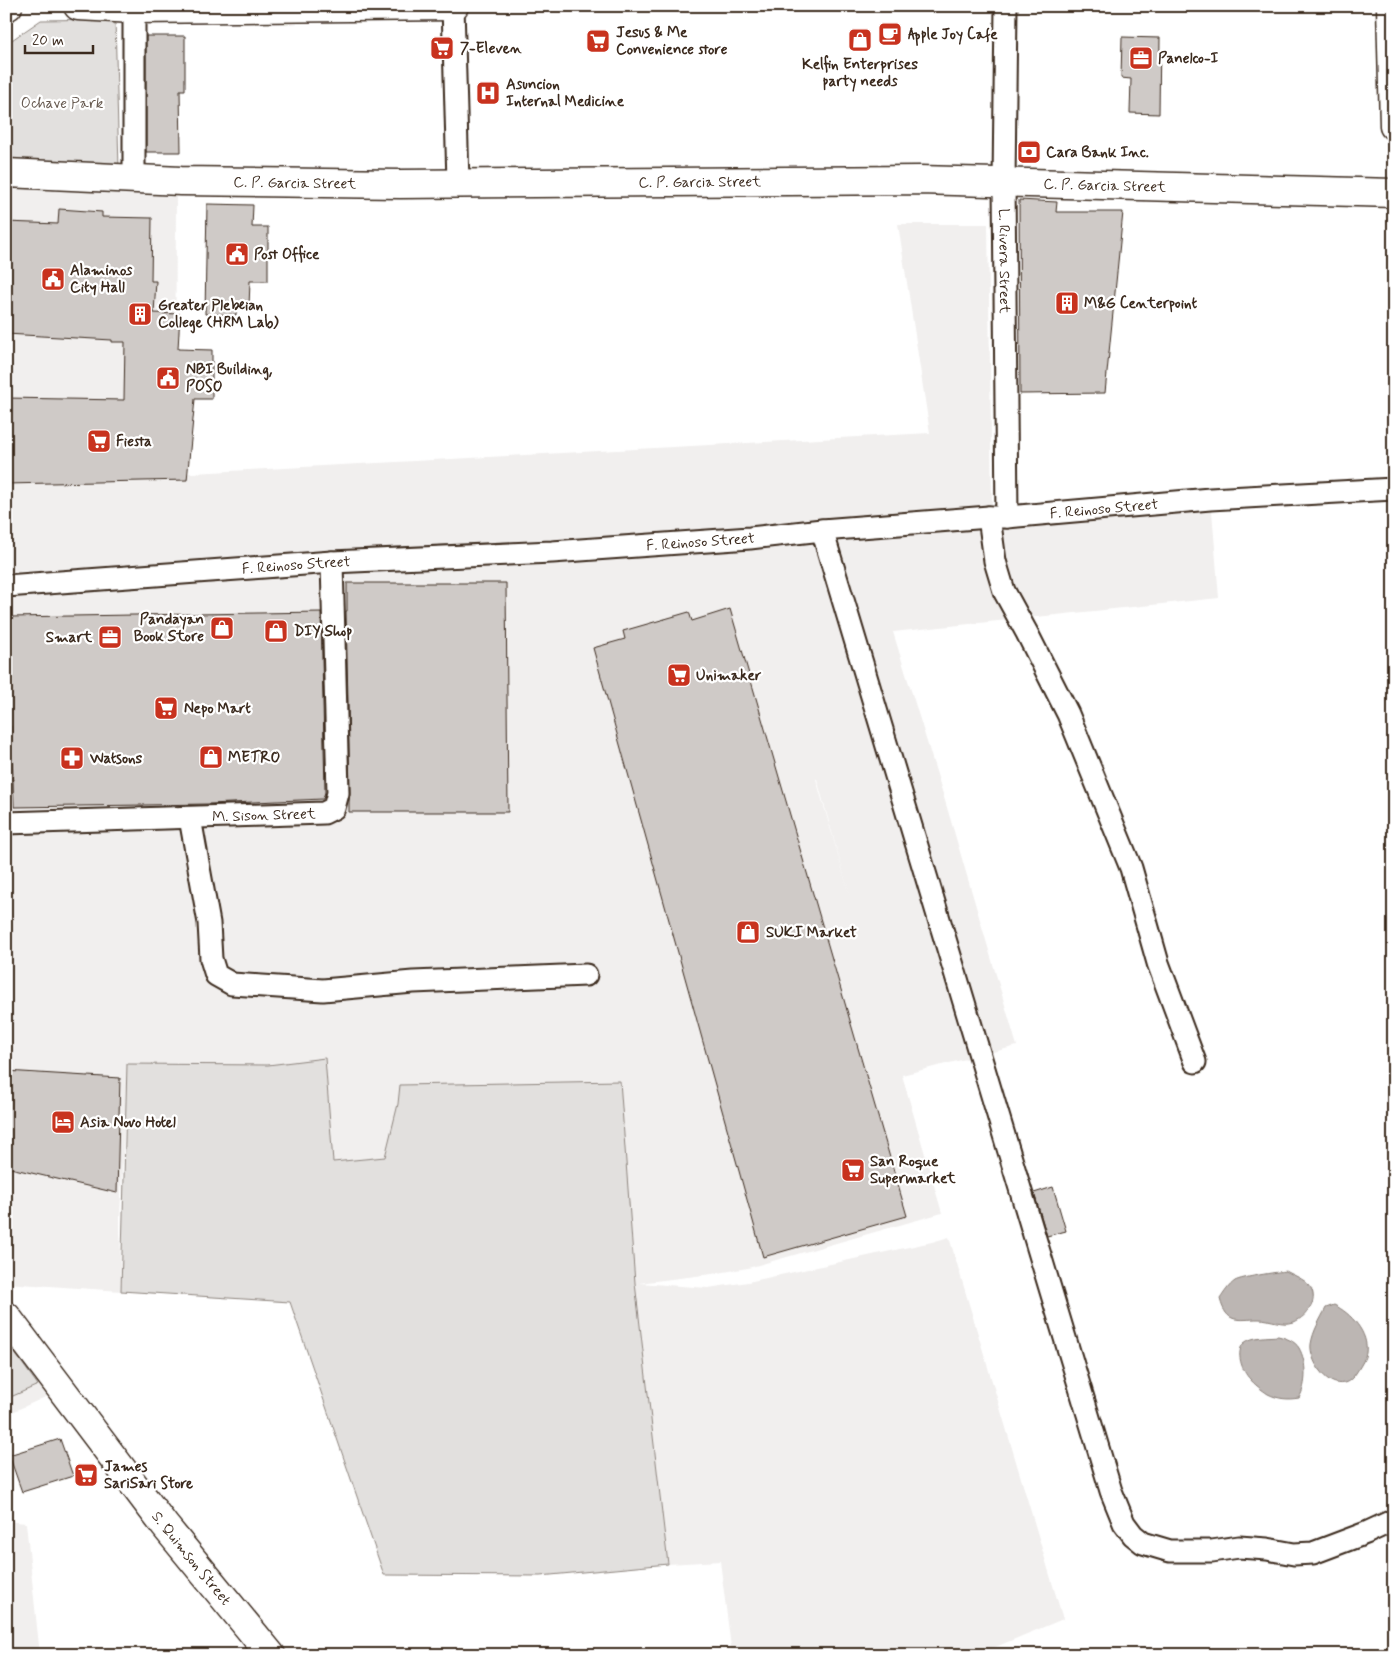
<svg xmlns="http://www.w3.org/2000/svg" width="1400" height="1661" font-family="Mynerve,sans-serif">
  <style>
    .built { fill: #f1efee; fill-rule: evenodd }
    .green { fill: #e2e0de; stroke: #8e857e }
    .water { fill: #bcb6b3; stroke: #887e77 }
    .building { fill: #cfcac7; stroke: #3b2a1e }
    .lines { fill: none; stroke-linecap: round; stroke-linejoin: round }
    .street-casing { stroke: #3b2a1e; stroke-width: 25 }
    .secondary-casing { stroke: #3b2a1e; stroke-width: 31 }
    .street { stroke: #fff; stroke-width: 21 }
    .secondary { stroke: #fff; stroke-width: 28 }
    .labels { text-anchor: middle; stroke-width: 4.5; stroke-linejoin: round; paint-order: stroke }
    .poi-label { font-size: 15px; font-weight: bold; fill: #3b2a1e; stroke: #fff; text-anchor: start }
    .park-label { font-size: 15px; fill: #65584e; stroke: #fff }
    .street-label { font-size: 15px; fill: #3b2a1e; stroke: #fff }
  </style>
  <rect width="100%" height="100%" fill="#fff"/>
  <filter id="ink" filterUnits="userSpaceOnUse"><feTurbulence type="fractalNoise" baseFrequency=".02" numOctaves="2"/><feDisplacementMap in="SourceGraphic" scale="10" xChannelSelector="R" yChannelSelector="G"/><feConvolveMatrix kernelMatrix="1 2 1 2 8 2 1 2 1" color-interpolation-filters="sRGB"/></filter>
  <g filter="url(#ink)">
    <!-- built -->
    <path class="built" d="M6,183L176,188L175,474L930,433L898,224H988L992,510L742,526L328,557L6,572Z
      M1212,511L1219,598L893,632L943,794L1017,1046L902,1075L942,1213L748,1268L712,1274L639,1283L708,1288L748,1282L932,1242L949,1237L1063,1619L976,1655H732L720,1561L668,1564L635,1283L619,1082L400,1086L398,1104L385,1157L333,1162L324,1058L268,1065L127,1064L120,1217L121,1291L6,1283V586L332,562L1020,526ZM816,779H817L852,904L834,841Z
      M6,1303L67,1387L6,1415Z
      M6,1521L26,1523L40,1655H6Z"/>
    <!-- green -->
    <path class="green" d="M115,19L119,169L6,162V44L41,20Z
      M325,1058L333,1162L385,1157L398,1104L400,1085L620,1081L635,1283L668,1564L540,1576L384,1575L290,1302L121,1291L127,1064L268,1065Z
      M6,1341L38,1385L6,1399Z"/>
    <!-- water -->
    <path class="water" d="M1286,1271C1293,1275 1304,1279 1309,1285C1320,1299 1308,1316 1294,1322C1282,1326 1271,1319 1259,1319C1238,1319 1227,1325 1220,1299C1224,1293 1229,1285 1235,1281C1242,1277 1277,1272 1286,1271Z
      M1334,1305C1351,1313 1369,1333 1366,1353C1365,1359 1361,1365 1358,1370C1355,1375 1350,1382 1344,1383C1326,1388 1309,1359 1311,1344C1313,1331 1320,1320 1326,1308Z
      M1278,1336C1286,1338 1295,1341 1299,1348C1307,1362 1307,1385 1299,1398C1288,1400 1278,1399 1268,1394C1262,1390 1254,1384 1250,1379C1242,1371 1235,1352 1244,1343C1252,1336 1269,1337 1278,1336Z"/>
    <!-- building -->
    <path class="building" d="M146,36H185V90H180L181,152H146Z
      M1122,37L1160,38L1159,114L1130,113L1131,79L1121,78Z
      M1019,200L1057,202L1056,212H1123L1105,393L1020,394Z
      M207,204L253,205L252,227H268V281H250L249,307H236V315L205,314Z
      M59,209L102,212V217L152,218L151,281H156L154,313L180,314L178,349L212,350V399H195L187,480L6,484V398L124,400L125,342H112V340L6,334V222L58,224Z
      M347,583H506L508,812H349V802L350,793L346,611H347Z
      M730,609L907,1216L763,1257L593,648L625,639L623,631L689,612L692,621Z
      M321,612L325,792L323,799L209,804L14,807L11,726H6V690H11L9,617Z
      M6,1071L120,1078L117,1193L6,1167Z
      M1053,1187L1066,1231L1047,1236L1034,1193Z
      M60,1439L73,1476L22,1492L9,1455Z"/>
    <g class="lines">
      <!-- street casing -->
      <g class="street-casing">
        <g id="street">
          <path d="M453,6L458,182"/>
          <path id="s1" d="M1006,6L1004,182L1007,517"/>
          <path d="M134,178V6"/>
          <path d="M989,517L995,561L1004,591L1027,633L1068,714L1131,868L1158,963L1195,1062"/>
          <path d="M822,530L1111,1491L1124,1523L1133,1535L1143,1543L1170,1551H1212L1239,1547L1267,1549L1294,1554L1313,1553L1366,1533L1394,1520"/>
          <path id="s2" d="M6,586L332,562L552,552L750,538L822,530L989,517H1007L1210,499L1394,489"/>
          <path d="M190,818L209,923L211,959L216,975L232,984L323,990L413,982L586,975"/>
          <path id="s3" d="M6,823L324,813L334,808L338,793L332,562"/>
        </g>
      </g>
      <!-- secondary casing -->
      <g class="secondary-casing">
        <g id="secondary">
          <path d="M78,6L134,9L454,6"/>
          <path d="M1391,6L1394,126"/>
          <path d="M6,7L8,6"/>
          <path id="s4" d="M6,173L181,181L400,184L919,180L1394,193"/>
          <path id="s5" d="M6,1316L165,1526L271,1655"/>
        </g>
      </g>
      <!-- street -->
      <use href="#street" class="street"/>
      <!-- secondary -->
      <use href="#secondary" class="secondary"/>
    </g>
  </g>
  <!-- icons -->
  <defs>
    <g id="cafe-square" transform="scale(1.25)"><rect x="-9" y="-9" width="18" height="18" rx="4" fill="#c8321e" stroke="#fff"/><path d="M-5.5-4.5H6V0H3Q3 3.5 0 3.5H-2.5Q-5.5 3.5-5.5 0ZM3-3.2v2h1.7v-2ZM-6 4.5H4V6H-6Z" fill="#fff"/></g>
    <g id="shop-square" transform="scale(1.25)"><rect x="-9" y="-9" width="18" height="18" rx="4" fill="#c8321e" stroke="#fff"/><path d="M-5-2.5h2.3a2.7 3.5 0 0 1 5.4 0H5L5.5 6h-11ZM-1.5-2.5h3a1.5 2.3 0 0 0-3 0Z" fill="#fff"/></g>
    <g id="supermarket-square" transform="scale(1.25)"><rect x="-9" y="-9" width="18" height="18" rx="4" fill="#c8321e" stroke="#fff"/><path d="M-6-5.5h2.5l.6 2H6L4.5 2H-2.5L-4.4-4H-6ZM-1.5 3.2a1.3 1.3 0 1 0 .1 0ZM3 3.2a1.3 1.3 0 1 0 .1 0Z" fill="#fff"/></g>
    <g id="office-square" transform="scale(1.25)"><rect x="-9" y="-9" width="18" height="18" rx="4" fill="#c8321e" stroke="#fff"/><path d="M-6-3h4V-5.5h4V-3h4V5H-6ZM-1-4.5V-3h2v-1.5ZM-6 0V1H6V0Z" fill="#fff"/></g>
    <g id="hospital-square" transform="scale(1.25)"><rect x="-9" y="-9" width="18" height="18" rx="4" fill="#c8321e" stroke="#fff"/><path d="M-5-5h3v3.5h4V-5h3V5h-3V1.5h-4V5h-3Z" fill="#fff"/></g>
    <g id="bank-square" transform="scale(1.25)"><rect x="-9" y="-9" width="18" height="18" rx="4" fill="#c8321e" stroke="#fff"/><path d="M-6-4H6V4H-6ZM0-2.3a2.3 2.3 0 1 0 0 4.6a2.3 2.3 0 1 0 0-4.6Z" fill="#fff"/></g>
    <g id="civic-square" transform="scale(1.25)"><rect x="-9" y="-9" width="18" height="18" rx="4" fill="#c8321e" stroke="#fff"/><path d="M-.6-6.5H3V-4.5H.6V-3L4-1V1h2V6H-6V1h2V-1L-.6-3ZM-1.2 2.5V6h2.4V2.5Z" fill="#fff"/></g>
    <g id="building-square" transform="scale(1.25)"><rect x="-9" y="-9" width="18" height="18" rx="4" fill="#c8321e" stroke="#fff"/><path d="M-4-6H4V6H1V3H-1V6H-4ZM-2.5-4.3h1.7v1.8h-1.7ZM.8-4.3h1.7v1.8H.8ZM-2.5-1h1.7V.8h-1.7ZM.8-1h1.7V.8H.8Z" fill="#fff"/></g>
    <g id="pharmacy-square" transform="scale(1.25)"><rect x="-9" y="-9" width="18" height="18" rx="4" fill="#c8321e" stroke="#fff"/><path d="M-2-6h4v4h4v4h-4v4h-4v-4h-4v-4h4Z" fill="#fff"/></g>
    <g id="hotel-square" transform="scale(1.25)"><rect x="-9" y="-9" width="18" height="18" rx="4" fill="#c8321e" stroke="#fff"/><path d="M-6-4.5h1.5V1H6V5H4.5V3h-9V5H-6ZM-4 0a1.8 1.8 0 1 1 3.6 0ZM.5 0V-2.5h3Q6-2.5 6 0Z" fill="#fff"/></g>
  </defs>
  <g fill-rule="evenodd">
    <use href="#cafe-square" x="890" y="34"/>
    <use href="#shop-square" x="860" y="40"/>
    <use href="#supermarket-square" x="598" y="41"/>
    <use href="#supermarket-square" x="442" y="48"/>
    <use href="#office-square" x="1141" y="58"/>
    <use href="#hospital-square" x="488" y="93"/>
    <use href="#bank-square" x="1029" y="152"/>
    <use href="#civic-square" x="237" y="254"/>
    <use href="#civic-square" x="53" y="279"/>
    <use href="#building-square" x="1067" y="303"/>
    <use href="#building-square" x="140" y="314"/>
    <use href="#civic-square" x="168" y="378"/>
    <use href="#supermarket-square" x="99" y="441"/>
    <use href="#shop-square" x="222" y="628"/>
    <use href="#shop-square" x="276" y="631"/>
    <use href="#office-square" x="110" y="637"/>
    <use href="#supermarket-square" x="679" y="675"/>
    <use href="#supermarket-square" x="166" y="708"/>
    <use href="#shop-square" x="211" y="757"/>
    <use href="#pharmacy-square" x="72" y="758"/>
    <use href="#shop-square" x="748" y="932"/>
    <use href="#hotel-square" x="63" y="1122"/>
    <use href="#supermarket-square" x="853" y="1170"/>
    <use href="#supermarket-square" x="86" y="1475"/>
  </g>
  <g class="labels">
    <!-- poi labels -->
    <g class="poi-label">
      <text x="616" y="37">Jesus &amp; Me<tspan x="616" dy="17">Convenience store</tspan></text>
      <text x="908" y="39">Apple Joy Cafe</text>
      <text x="460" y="53">7-Eleven</text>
      <text x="1158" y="63">Panelco-I</text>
      <text x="860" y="69" text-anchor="middle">Kelfin Enterprises<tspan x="860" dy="17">party needs</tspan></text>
      <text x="506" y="89">Asuncion<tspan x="506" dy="17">Internal Medicine</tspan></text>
      <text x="1046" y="157">Cara Bank Inc.</text>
      <text x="254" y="259">Post Office</text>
      <text x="70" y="275">Alaminos<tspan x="70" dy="17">City Hall</tspan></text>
      <text x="1084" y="308">M&amp;G Centerpoint</text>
      <text x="158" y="310">Greater Plebeian<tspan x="158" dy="17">College (HRM Lab)</tspan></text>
      <text x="186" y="374">NBI Building,<tspan x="186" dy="17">POSO</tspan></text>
      <text x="116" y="446">Fiesta</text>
      <text x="204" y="624" text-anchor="end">Pandayan<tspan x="204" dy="17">Book Store</tspan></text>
      <text x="294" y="636">DIY Shop</text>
      <text x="92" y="642" text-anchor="end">Smart</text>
      <text x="696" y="680">Unimaker</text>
      <text x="184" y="713">Nepo Mart</text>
      <text x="228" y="762">METRO</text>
      <text x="90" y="763">Watsons</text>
      <text x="766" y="937">SUKI Market</text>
      <text x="80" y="1127">Asia Novo Hotel</text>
      <text x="870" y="1166">San Roque<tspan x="870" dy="17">Supermarket</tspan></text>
      <text x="104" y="1471">James<tspan x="104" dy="17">SariSari Store</tspan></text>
    </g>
    <!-- park labels -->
    <g class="park-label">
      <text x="62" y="108">Ochave Park</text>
    </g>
    <!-- street labels -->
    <g class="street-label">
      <text dy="5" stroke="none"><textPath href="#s4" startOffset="694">C. P. Garcia Street</textPath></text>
      <text dy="5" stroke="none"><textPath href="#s4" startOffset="289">C. P. Garcia Street</textPath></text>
      <text dy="5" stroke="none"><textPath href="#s4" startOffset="1099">C. P. Garcia Street</textPath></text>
      <text dy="5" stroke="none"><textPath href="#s1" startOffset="255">L. Rivera Street</textPath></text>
      <text dy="5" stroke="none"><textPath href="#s2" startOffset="1101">F. Reinoso Street</textPath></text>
      <text dy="5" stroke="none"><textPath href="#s2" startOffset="696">F. Reinoso Street</textPath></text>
      <text dy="5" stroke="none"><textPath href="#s2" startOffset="291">F. Reinoso Street</textPath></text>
      <text dy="5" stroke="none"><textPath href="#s3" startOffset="258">M. Sison Street</textPath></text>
      <text dy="5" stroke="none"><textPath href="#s5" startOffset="305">S. Quimson Street</textPath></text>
    </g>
  </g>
  <!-- margin -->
  <rect width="1400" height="1661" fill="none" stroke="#fff" stroke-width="25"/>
  <rect x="12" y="12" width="1375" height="1636" fill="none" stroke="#3b2a1e" stroke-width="2" filter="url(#ink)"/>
  <!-- scale -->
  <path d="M25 45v8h68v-8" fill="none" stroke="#3b2a1e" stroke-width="2.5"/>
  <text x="32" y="45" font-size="15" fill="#3b2a1e" stroke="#ffffff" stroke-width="4" paint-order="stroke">20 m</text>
</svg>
